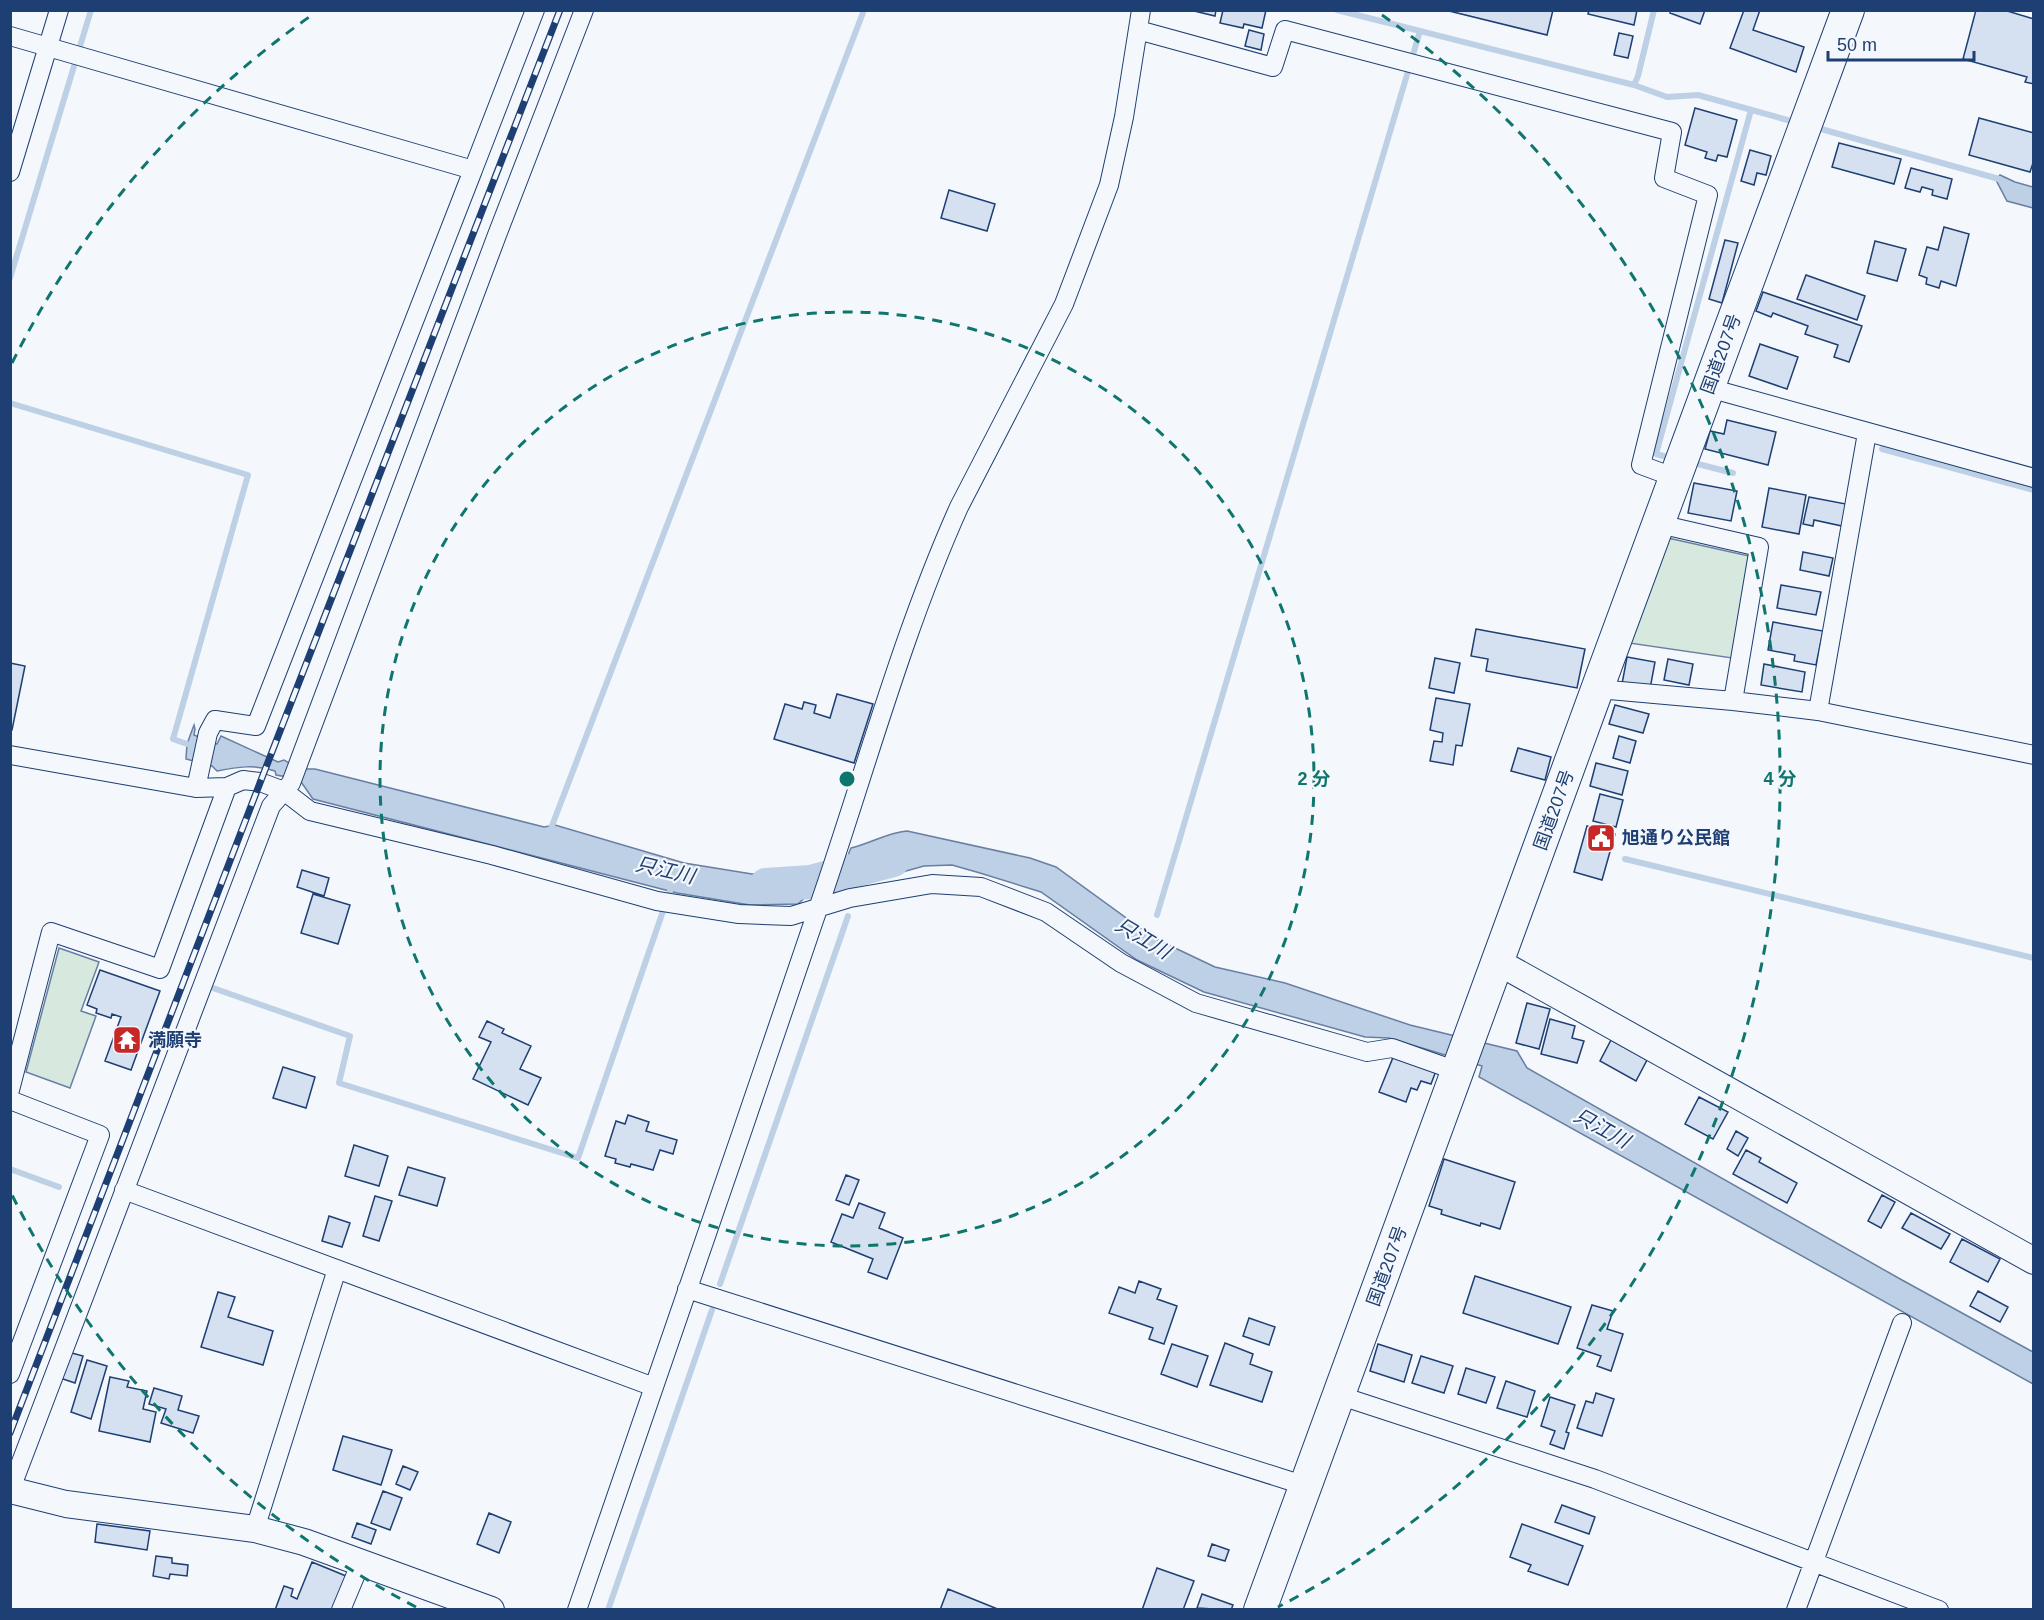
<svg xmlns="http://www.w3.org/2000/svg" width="2044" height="1620" font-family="Arial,'Noto Sans JP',sans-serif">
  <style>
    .green { fill: #d7e8df; stroke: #687fa3; stroke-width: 1.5 }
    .water { fill: #bed0e5; stroke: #687fa3; stroke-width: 1.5 }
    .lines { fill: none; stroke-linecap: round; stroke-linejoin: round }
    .stream { stroke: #bed0e5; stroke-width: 6 }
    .river { stroke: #bed0e5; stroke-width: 34 }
    .building { fill: #d5e0f0; stroke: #1d3f73; stroke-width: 1.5 }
    .street-casing { stroke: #1d3f73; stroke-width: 20 }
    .secondary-casing { stroke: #1d3f73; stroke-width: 28 }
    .highway-casing { stroke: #1d3f73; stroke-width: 34 }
    .street { stroke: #f4f7fb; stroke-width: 18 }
    .secondary { stroke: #f4f7fb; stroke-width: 26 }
    .highway { stroke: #f4f7fb; stroke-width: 32 }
    .rail-casing { stroke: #1d3f73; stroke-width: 7 }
    .rail { stroke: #f4f7fb; stroke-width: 4.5; stroke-dasharray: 14; stroke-linecap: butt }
    .ring { fill: none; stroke: #0f766e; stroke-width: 3; stroke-dasharray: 10 8 }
    .labels { text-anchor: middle; stroke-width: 4.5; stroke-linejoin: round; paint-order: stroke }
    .street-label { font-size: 18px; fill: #1d3f73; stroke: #f4f7fb }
    .poi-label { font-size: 18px; font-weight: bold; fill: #1d3f73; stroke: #f4f7fb; text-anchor: start }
    .water-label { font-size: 20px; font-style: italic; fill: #1d3f73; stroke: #f4f7fb }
    .centre { fill: #0f766e; stroke: #f4f7fb; stroke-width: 3 }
    .ring-label { font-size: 18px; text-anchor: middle; font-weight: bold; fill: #0f766e; stroke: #f4f7fb; stroke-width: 4.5; stroke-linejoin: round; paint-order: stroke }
  </style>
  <rect width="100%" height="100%" fill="#f4f7fb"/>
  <!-- green -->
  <path class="green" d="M1668,538L1749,556L1732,658L1629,643Z
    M59,948L99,962L81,1011L96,1016L70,1088L26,1072Z"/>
  <!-- water -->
  <path class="water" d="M2000,175L2015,182L2033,187V208L2007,201L1996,180Z
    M194,725L195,729L194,735L217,744L221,736L278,762L284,760L300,769H315L544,827L555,825L684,863L752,874L805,873L814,889L798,904L750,905L677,893L313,799L299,779L276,775L275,771C255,764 237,767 217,771L212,766L186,759L187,744Z
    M907,831L1030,858L1056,867L1154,938L1215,967L1285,983L1410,1025L1517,1051L1527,1068L1902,1280L2033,1352V1384L1479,1077L1482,1066L1389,1038L1365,1037L1204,992L1137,960L1041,892L980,873L952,865L924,866L856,885C847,873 844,862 851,848C872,843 886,833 907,831Z"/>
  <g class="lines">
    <!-- stream -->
    <path class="stream" d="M1337,10L1634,85L1638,76L1654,10
      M1634,85L1667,97L1698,95L1798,123
      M1814,127L1999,179L2005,183
      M10,278L91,10
      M10,403L248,475L173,739L187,744
      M1882,449L2034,490
      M1671,458L1656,454L1751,110
      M1690,462L1733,473
      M550,831L864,10
      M1625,859L2034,958
      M1157,915L1420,31
      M213,988L350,1036L339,1083L578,1158L672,885
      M10,1169L59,1187
      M720,1284L848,916
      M608,1610L712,1310"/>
    <!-- river -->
    <path class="river" d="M766,885L811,882L893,860"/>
  </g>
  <!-- building -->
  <path class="building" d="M1190,10H1216L1215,16Z
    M1223,10H1266L1262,28L1244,24L1243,28L1220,23Z
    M1445,10H1553L1547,35Z
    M1589,10H1637L1634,25L1588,14Z
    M1671,10H1705L1700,24L1670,13Z
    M1744,10H1760L1753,30L1804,47L1796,72L1730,48Z
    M1976,10H2004L2034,19V84L2025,82L2027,77L1963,59Z
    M1249,30L1264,34L1261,50L1245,46Z
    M1619,33L1633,36L1628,58L1614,55Z
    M1695,108L1737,120L1727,157L1718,155L1716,161L1705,158L1707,152L1685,145Z
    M1979,118L2034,133V160L2030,172L1969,155Z
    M1839,143L1901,159L1894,184L1832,167Z
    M1750,150L1771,156L1766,175L1757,173L1754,185L1741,181Z
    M1911,168L1952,179L1947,199L1932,195L1933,190L1922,187L1920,192L1905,188Z
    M949,190L995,204L987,231L941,218Z
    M1944,227L1969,234L1956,286L1941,281L1939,288L1926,284L1927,278L1919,275L1927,247L1938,250Z
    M1725,240L1738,243L1722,303L1709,299Z
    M1875,241L1906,249L1897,281L1867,273Z
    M1806,275L1865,296L1857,320L1797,299Z
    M1763,292L1862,326L1849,362L1834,357L1838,345L1805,334L1808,326L1773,313L1771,317L1756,311Z
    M1760,344L1798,357L1787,389L1749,376Z
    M1727,420L1776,432L1768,465L1705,449L1710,431L1724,434Z
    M1694,483L1737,491L1731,521L1688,513Z
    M1769,488L1806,495L1799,534L1762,527Z
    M1809,497L1846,504L1842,526L1814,520L1813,526L1803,524Z
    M1803,552L1833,558L1829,576L1800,570Z
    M1781,585L1821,592L1816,615L1777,608Z
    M1773,622L1823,631L1816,665L1794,661L1795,655L1768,650Z
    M1476,629L1585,649L1577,688L1486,671L1488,659L1471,656Z
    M1627,657L1655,662L1650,689L1622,684Z
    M1435,658L1460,663L1454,693L1429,688Z
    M1668,659L1693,664L1689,685L1664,680Z
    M10,663L25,666L12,730H10Z
    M1764,664L1805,672L1802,692L1761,685Z
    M837,694L873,704L854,763L774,739L785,704L802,709L804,702L816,705L814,713L830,718Z
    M1436,698L1470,704L1462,746L1456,745L1453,765L1430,761L1434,741L1442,742L1443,733L1430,730Z
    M1615,705L1649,714L1643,733L1609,724Z
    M1619,736L1636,741L1630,763L1613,758Z
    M1518,748L1551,757L1545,780L1511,771Z
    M1596,763L1628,771L1622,795L1590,786Z
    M1600,794L1623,800L1616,827L1593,821Z
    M1587,826L1615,834L1602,880L1574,872Z
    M302,870L329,878L324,896L297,887Z
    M313,894L350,905L338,944L301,933Z
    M100,970L160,991L131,1070L105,1061L121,1017L112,1014L111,1018L96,1013L97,1009L87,1005Z
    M1527,1003L1550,1009L1539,1049L1516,1043Z
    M1550,1019L1575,1026L1572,1038L1584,1041L1577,1063L1541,1054Z
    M487,1021L504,1029L502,1033L531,1046L520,1069L541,1078L528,1105L473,1079L491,1042L479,1037Z
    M1611,1040L1647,1060L1636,1081L1600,1061Z
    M1394,1055L1436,1071L1431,1084L1421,1081L1417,1090L1411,1088L1406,1102L1379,1092Z
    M283,1067L315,1077L306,1108L273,1098Z
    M1699,1097L1728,1112L1713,1139L1685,1124Z
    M628,1115L649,1122L646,1131L677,1140L673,1154L660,1150L653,1170L631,1164L630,1167L615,1163L616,1159L605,1156L616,1121L625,1124Z
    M1736,1131L1748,1138L1738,1156L1727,1149Z
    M354,1145L388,1156L379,1186L345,1176Z
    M1746,1150L1761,1158L1759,1162L1797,1183L1787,1203L1733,1174Z
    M1444,1159L1515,1182L1500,1229L1481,1223L1480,1226L1441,1214L1442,1210L1429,1206Z
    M408,1167L445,1178L437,1206L399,1195Z
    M846,1175L859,1180L849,1205L836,1200Z
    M1882,1195L1895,1202L1881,1228L1868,1221Z
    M375,1196L392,1201L379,1241L363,1236Z
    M859,1203L885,1213L879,1228L903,1238L887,1279L868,1272L873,1259L831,1242L842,1214L853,1218Z
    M1911,1213L1950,1234L1941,1249L1902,1228Z
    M329,1216L350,1223L342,1247L322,1241Z
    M1962,1239L2000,1259L1988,1282L1950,1262Z
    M1475,1276L1571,1307L1558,1344L1463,1313Z
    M1139,1281L1161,1289L1157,1299L1177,1306L1164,1344L1149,1339L1153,1328L1109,1313L1119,1287L1135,1293Z
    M1978,1291L2008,1307L2000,1322L1970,1306Z
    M218,1292L235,1297L228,1317L273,1331L263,1365L201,1347Z
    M1592,1305L1613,1311L1607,1329L1623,1334L1611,1371L1597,1366L1601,1356L1577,1348Z
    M1249,1318L1275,1327L1269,1345L1243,1336Z
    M1225,1343L1253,1354L1250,1364L1272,1372L1262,1402L1210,1385Z
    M1172,1344L1208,1356L1197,1387L1161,1374Z
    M1378,1344L1412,1355L1404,1382L1370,1371Z
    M68,1352L83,1356L75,1383L60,1378Z
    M1421,1356L1453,1366L1444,1393L1412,1383Z
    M87,1360L107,1366L91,1419L71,1412Z
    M1466,1368L1495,1377L1486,1403L1458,1394Z
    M110,1377L129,1381L127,1387L147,1391L143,1409L156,1412L150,1442L99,1431Z
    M1506,1381L1535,1391L1527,1417L1497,1408Z
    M154,1388L182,1396L178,1410L199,1416L193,1433L161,1423L166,1409L149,1404Z
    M1596,1393L1614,1399L1602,1436L1577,1428L1586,1401L1593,1403Z
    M1550,1397L1575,1405L1566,1432L1569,1433L1564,1449L1550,1444L1555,1431L1541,1426Z
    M343,1436L392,1450L381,1485L333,1470Z
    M403,1466L418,1472L410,1490L396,1484Z
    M383,1491L402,1498L390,1530L371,1523Z
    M1562,1505L1595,1517L1589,1534L1555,1522Z
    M489,1513L511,1522L499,1553L477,1544Z
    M357,1523L376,1530L371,1544L352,1537Z
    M97,1524L150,1531L147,1550L95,1542Z
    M1522,1524L1583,1546L1568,1585L1528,1571L1531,1565L1510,1557Z
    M1212,1544L1229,1550L1225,1561L1208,1556Z
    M156,1556L172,1558V1563L188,1565L187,1576L170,1574L169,1579L153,1576Z
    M312,1562L346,1576L333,1610H275L284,1586L293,1589L291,1596L297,1599Z
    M1157,1568L1194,1581L1183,1610H1142Z
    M948,1589L1000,1610H940Z
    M1202,1594L1233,1605L1231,1610L1197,1608Z"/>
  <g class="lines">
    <!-- street casing -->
    <g class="street-casing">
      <path id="street" d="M1138,30L1273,67L1285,30L1672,132L1664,178L1708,195L1641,465L1676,478
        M10,36L473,170L535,10
        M10,172L59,10
        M1709,388L2034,478
        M1659,524L1759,547L1733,701
        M1598,689L1733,701L1818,711L2034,755
        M1818,711L1867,433
        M10,755L196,788L227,787L243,780L260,782L284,791L310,811L492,855L657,901L739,914L791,916L850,898L932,884L981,887L1046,912L1121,963L1196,1003L1367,1052L1392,1048L1457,1071
        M196,788L208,733L215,720L256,726L473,170
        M10,1090L51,932L160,969L227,787
        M10,1100L100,1135L10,1374
        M124,1190L654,1387
        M687,1289L1306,1486
        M1341,1396L1595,1479L1939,1610
        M10,1491L271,806L291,783L497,235L584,10
        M255,1529L337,1269
        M341,1610L361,1562
        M577,1610C660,1371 742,1133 823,894C867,765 903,632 959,507L1064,304L1109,185L1124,117L1141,10
        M1796,1610L1902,1323"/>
    </g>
    <!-- secondary casing -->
    <g class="secondary-casing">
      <path id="secondary" d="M1498,962L2034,1261
        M10,1490L66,1504L255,1529L304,1542L491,1610"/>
    </g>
    <!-- highway casing -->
    <g class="highway-casing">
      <path id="highway" d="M1260,1610C1458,1077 1648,542 1848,10"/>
    </g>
    <!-- street -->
    <use href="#street" class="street"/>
    <!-- secondary -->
    <use href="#secondary" class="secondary"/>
    <!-- highway -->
    <use href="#highway" class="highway"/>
    <!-- rail casing -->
    <g class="rail-casing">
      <path id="rail" d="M10,1433L263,775L560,10"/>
    </g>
    <!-- rail -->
    <use href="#rail" class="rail"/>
  </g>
  <!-- distance rings -->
  <g class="ring">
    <circle cx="847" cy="779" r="467"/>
    <path d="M416 1607A933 933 0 0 1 12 1195M12 363A933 933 0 0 1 312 15M1382 15A933 933 0 0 1 1278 1607"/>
  </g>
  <!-- icons -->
  <defs>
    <g id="civic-square" transform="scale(1.5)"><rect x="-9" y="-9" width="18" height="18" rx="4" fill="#c62828" stroke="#f4f7fb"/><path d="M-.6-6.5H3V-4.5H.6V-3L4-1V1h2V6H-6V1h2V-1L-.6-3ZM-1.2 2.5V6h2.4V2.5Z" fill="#fff"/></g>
    <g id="temple-square" transform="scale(1.5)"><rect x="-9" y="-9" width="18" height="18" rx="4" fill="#c62828" stroke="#f4f7fb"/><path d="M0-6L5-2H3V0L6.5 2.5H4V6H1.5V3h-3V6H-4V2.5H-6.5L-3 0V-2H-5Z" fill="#fff"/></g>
  </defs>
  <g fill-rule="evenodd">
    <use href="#civic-square" x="1601" y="838"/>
    <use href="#temple-square" x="127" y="1040"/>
  </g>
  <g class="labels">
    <!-- street labels -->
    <g class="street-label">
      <text transform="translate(1721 354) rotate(-70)" y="6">国道207号</text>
      <text transform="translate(1554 810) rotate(-70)" y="6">国道207号</text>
      <text transform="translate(1387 1266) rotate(-70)" y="6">国道207号</text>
    </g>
    <!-- poi labels -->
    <g class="poi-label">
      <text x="1622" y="844">旭通り公民館</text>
      <text x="148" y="1046">満願寺</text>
    </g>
    <!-- water labels -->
    <g class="water-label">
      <text transform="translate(665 870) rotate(13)" y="7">只江川</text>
      <text transform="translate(1143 938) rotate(31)" y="7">只江川</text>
      <text transform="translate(1602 1128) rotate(29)" y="7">只江川</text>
    </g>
  </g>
  <circle cx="847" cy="779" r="9" class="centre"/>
  <g class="ring-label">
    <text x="1314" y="785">2 分</text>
    <text x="1780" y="785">4 分</text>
  </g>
  <!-- border -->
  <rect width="2044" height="1620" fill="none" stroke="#1d3f73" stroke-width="24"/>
  <!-- scale -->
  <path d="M1828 51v9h146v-9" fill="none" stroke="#1d3f73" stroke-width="3"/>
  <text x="1837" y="51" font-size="18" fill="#1d3f73" stroke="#f4f7fb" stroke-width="4.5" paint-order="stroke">50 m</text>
</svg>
